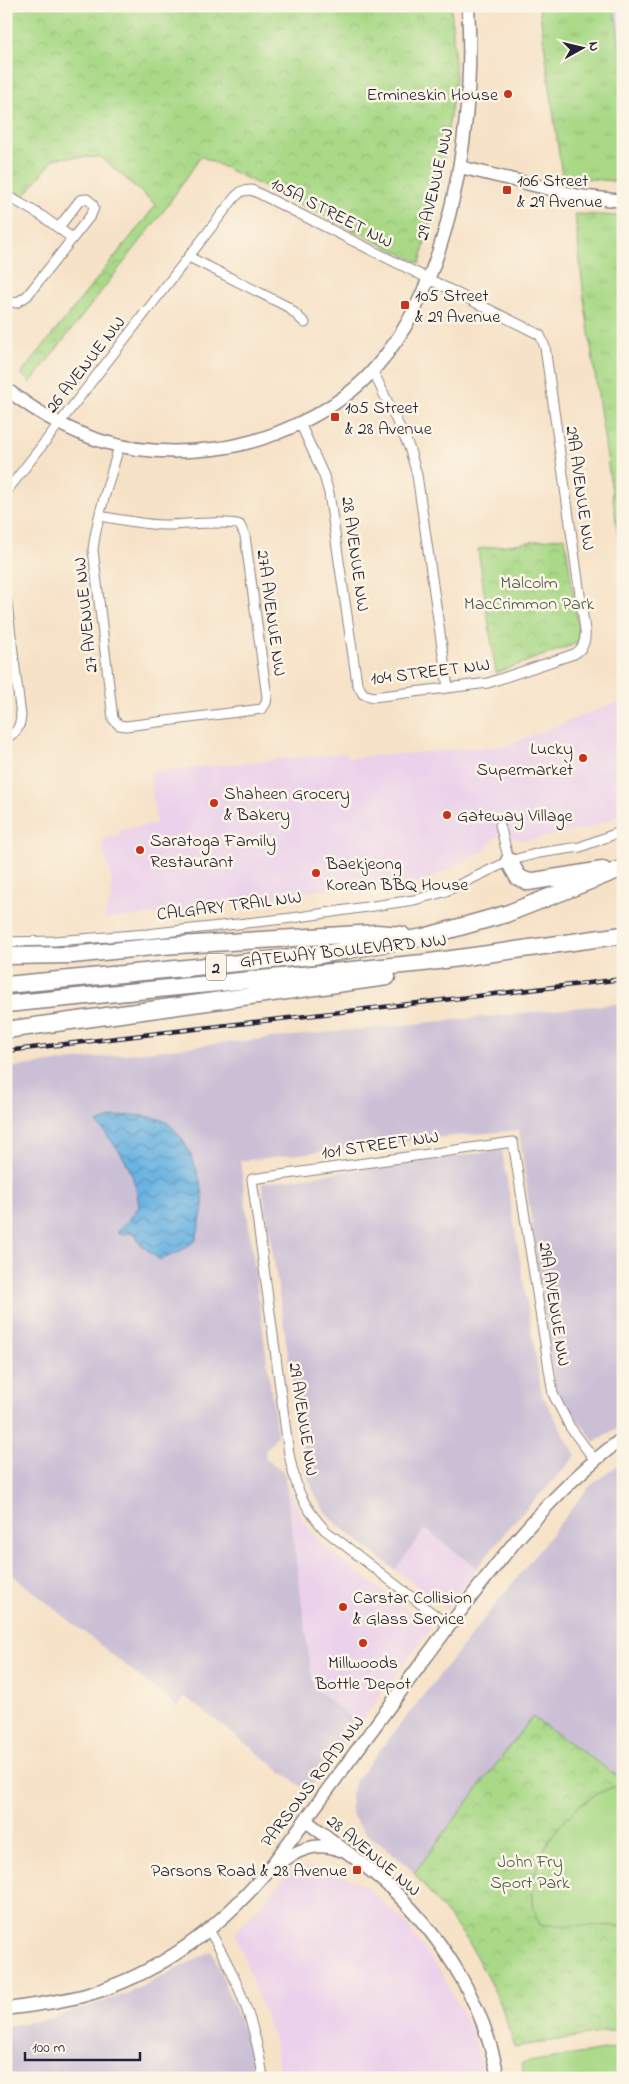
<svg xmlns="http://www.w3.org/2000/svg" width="629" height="2084" font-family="'Indie Flower',sans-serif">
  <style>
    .built { fill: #ebd1eb }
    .industrial { fill: #cbbfd5 }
    .grass { fill: url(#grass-tufts); stroke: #667e61 }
    .park { fill: url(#park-crowns); stroke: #667e61 }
    .pitch { fill: #a9d987; stroke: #667e61 }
    .water { fill: url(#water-waves); stroke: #466a8e }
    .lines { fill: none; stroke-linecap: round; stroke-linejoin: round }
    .street-casing { stroke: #8c8281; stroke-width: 11 }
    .secondary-casing { stroke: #8c8281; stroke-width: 15 }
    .highway-casing { stroke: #8c8281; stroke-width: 19 }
    .street { stroke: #fff; stroke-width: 9 }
    .secondary { stroke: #fff; stroke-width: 12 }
    .highway { stroke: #fff; stroke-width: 16 }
    .rail-casing { stroke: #22223b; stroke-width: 4.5 }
    .rail { stroke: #fcf5e5; stroke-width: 2.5; stroke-dasharray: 8; stroke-linecap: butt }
    .poi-dot { fill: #c8321e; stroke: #fcf5e5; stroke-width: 2 }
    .labels { text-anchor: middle; stroke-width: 5; stroke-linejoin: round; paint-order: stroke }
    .shield { fill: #fcf5e5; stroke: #63616e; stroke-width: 1 }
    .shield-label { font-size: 16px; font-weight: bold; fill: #22223b }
    .poi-label { font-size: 18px; fill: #22223b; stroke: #fcf5e5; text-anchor: start }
    .street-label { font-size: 18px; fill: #22223b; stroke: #fcf5e5 }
    .park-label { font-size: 18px; fill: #4a5952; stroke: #fcf5e5 }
  </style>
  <defs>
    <pattern id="grass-tufts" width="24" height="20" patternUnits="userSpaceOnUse" patternTransform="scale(1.25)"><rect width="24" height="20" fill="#a9d987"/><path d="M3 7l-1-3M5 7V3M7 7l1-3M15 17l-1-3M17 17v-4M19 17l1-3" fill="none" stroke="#91ba75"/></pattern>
    <pattern id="park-crowns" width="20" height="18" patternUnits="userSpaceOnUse" patternTransform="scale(1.25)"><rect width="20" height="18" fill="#a9d987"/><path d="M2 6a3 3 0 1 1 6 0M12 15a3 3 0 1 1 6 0" fill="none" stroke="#91ba75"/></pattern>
    <pattern id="water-waves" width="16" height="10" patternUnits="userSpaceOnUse" patternTransform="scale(1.25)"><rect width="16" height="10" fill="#6ab3e2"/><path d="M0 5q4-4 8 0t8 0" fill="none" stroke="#5791b8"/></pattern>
  </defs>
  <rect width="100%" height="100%" fill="#fcf5e5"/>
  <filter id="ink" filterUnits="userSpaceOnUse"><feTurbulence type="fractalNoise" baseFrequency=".02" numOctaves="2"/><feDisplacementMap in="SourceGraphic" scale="10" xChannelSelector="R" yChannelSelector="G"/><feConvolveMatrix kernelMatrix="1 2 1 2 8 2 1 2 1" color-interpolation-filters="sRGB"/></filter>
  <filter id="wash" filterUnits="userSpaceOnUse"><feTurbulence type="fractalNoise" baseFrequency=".0096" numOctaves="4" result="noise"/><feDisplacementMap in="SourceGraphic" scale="20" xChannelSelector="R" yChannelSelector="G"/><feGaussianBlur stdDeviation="1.12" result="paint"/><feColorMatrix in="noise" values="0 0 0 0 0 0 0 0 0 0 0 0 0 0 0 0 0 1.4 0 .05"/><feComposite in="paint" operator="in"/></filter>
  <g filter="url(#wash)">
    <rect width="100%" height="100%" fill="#f6e2c7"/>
    <!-- built -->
    <path class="built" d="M614,6H623V64Z
      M623,700V815L585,829L526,840L498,835L484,851L423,882L383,889L365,883L167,913L105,919V912L111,900L112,883L110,870L104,853L103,839L120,835V829L156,824L150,772L346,753L348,758L504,746Z
      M286,1485L303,1521L322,1545L431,1628L359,1724L313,1687Z
      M425,1529L477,1568L447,1608L395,1570Z
      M295,1866L337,1872L366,1886L407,1925L442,1974L472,2031L484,2078H280L274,2040L235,1933Z"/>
    <!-- industrial -->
    <path class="industrial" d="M623,1003V1424L595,1442L555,1390L519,1130L434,1138L240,1161L277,1435L265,1452L266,1459L284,1473L286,1485L313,1687L359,1724L307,1791L185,1697L178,1707L6,1570V1068L223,1043Z
      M502,1150L542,1395L576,1456L512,1524L477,1568L425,1529L395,1570L338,1525L326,1513L316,1497L306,1472L262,1183Z
      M623,1461V1780L532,1718L414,1873L405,1863L363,1831L355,1820L351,1811L350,1798L356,1780L589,1487Z
      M212,1951L250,2049L254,2078H6V2026L53,2018L129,1993Z"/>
    <!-- grass -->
    <path class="grass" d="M539,6H614L623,64V182L562,176Z
      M575,214L623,216V569L584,298Z"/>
    <!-- park -->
    <path class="park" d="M6,6H451L456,77L440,181L420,263L201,156L163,212L30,383L21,374L156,205L101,157L55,158L24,196L6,187Z
      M565,537L579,636L577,643L496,673L478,549Z
      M532,1717L623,1780V2029L515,2047L500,2002L468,1941L414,1873Z"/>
    <!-- pitch -->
    <path class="pitch" d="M623,1784V1926L540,1925C512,1870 569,1796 623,1784Z
      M623,2047V2078H524L522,2063Z"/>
    <!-- water -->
    <path class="water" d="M132,1115C145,1116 154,1116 166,1122C186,1134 205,1183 203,1205C202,1217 198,1229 196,1240L179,1252L160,1260L140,1244L135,1233L118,1234V1229L129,1220L139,1206C134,1167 122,1153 97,1123L114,1117Z"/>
  </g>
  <g filter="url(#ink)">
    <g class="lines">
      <!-- street casing -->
      <g class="street-casing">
        <path id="street" d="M6,195L42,216L72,238
          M189,257L288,307L305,323
          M6,300L16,303L27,296L91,215L94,208L92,203L87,199L80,200L59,227
          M373,371L409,447L417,475L448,688
          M6,492L235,197L242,191L252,190L540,335L545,347L585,630C586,640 584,649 574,654L488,683L373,697L363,694L357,683L329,493L324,476L300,423
          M100,516C121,520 141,524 162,525C178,525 230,520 240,525L245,536L267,697L266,703L262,709L126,726L119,725L113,719L93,550C97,515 110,480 119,446
          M6,596L21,716C20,728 16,733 6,738
          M500,825L509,861
          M6,942L54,941L147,934L292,918L414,900L444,892L509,861L539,853L580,847L623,831
          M449,1626L325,1530C301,1503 296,1489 289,1454L252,1179L513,1142L553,1394L570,1427L594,1459
          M209,1930C237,1976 256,2025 263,2078"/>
      </g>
      <!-- secondary casing -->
      <g class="secondary-casing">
        <path id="secondary" d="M460,167L579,196L623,201
          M6,389C72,439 129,459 213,449C269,443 339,411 376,367C453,279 475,120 468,6
          M305,1820C334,1843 367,1865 394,1891C446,1942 485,2006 498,2078
          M276,1866C295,1851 316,1840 340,1850
          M6,2009C34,2005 62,2002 89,1994C160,1973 218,1929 266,1873C319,1801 373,1729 426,1657C485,1578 543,1497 623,1438"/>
      </g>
      <!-- highway casing -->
      <g class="highway-casing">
        <path id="highway" d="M509,861L518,877L528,882L603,870
          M6,956L72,955L162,946L376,933L402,935
          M6,985L313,956L424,937L506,914L623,868
          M6,1004L423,963L623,935
          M6,1030L387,977"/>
      </g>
      <!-- street -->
      <use href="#street" class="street"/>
      <!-- secondary -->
      <use href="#secondary" class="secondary"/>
      <!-- highway -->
      <use href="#highway" class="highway"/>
      <!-- rail casing -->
      <g class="rail-casing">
        <path id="rail" d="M6,1051L623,979"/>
      </g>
      <!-- rail -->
      <use href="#rail" class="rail"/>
    </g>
  </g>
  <!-- markers -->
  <g class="poi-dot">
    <circle cx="508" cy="94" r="5"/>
    <rect x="502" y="185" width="10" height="10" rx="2.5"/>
    <rect x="400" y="300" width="10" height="10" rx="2.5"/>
    <rect x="330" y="412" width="10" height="10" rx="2.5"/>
    <circle cx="583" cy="758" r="5"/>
    <circle cx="214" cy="803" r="5"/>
    <circle cx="447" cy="815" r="5"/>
    <circle cx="140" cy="850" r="5"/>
    <circle cx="316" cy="873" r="5"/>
    <circle cx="343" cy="1607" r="5"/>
    <circle cx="363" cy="1643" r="5"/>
    <rect x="352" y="1865" width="10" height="10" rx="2.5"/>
  </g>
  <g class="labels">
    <!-- shield labels -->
    <rect class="shield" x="206" y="953.5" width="20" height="27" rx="4"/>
    <g class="shield-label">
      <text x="216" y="973">2</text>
    </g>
    <!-- poi labels -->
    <g class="poi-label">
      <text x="498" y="100" text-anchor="end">Ermineskin House</text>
      <text x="517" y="186">106 Street<tspan x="517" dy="21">&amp; 29 Avenue</tspan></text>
      <text x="415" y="301">105 Street<tspan x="415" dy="21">&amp; 29 Avenue</tspan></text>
      <text x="345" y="413">105 Street<tspan x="345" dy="21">&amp; 28 Avenue</tspan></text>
      <text x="573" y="754" text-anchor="end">Lucky<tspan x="573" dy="21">Supermarket</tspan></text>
      <text x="224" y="799">Shaheen Grocery<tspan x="224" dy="21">&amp; Bakery</tspan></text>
      <text x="457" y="821">Gateway Village</text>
      <text x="150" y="846">Saratoga Family<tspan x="150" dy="21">Restaurant</tspan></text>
      <text x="326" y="869">Baekjeong<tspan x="326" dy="21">Korean BBQ House</tspan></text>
      <text x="353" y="1603">Carstar Collision<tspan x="353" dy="21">&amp; Glass Service</tspan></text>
      <text x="363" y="1668" text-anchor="middle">Millwoods<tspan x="363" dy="21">Bottle Depot</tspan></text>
      <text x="347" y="1876" text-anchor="end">Parsons Road &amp; 28 Avenue</text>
    </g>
    <!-- street labels -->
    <g class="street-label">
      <text transform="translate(434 184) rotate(-77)" y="6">29 AVENUE NW</text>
      <text transform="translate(332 212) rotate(27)" y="6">105A STREET NW</text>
      <text transform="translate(85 364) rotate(-52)" y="6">26 AVENUE NW</text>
      <text transform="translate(581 488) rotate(82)" y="6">29A AVENUE NW</text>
      <text transform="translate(356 554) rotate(82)" y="6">28 AVENUE NW</text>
      <text transform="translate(272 613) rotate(82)" y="6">27A AVENUE NW</text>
      <text transform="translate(85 615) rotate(-96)" y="6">27 AVENUE NW</text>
      <text transform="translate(430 671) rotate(-7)" y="6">104 STREET NW</text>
      <text transform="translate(229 905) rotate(-7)" y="6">CALGARY TRAIL NW</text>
      <text transform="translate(343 950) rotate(-6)" y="6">GATEWAY BOULEVARD NW</text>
      <text transform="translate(380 1144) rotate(-8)" y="6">101 STREET NW</text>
      <text transform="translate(555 1304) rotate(81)" y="6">29A AVENUE NW</text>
      <text transform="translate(304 1419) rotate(81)" y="6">29 AVENUE NW</text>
      <text transform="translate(312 1781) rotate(-53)" y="6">PARSONS ROAD NW</text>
      <text transform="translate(374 1855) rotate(40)" y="6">28 AVENUE NW</text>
    </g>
    <!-- park labels -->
    <g class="park-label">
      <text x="529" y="588">Malcolm<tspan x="529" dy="21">MacCrimmon Park</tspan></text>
      <text x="530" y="1867">John Fry<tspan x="530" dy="21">Sport Park</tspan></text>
    </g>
  </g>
  <!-- margin -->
  <rect width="629" height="2084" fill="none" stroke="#fcf5e5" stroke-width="25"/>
  <!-- north arrow -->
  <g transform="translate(582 48) rotate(82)" stroke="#fcf5e5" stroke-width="4" paint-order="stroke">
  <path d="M0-4L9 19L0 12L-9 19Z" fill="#22223b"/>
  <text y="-8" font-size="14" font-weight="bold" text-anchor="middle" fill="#22223b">N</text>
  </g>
  <!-- scale -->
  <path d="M25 2052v8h115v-8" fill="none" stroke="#22223b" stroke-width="2.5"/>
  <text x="32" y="2052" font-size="15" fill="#22223b" stroke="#fcf5e5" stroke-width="4" paint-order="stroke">100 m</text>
</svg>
